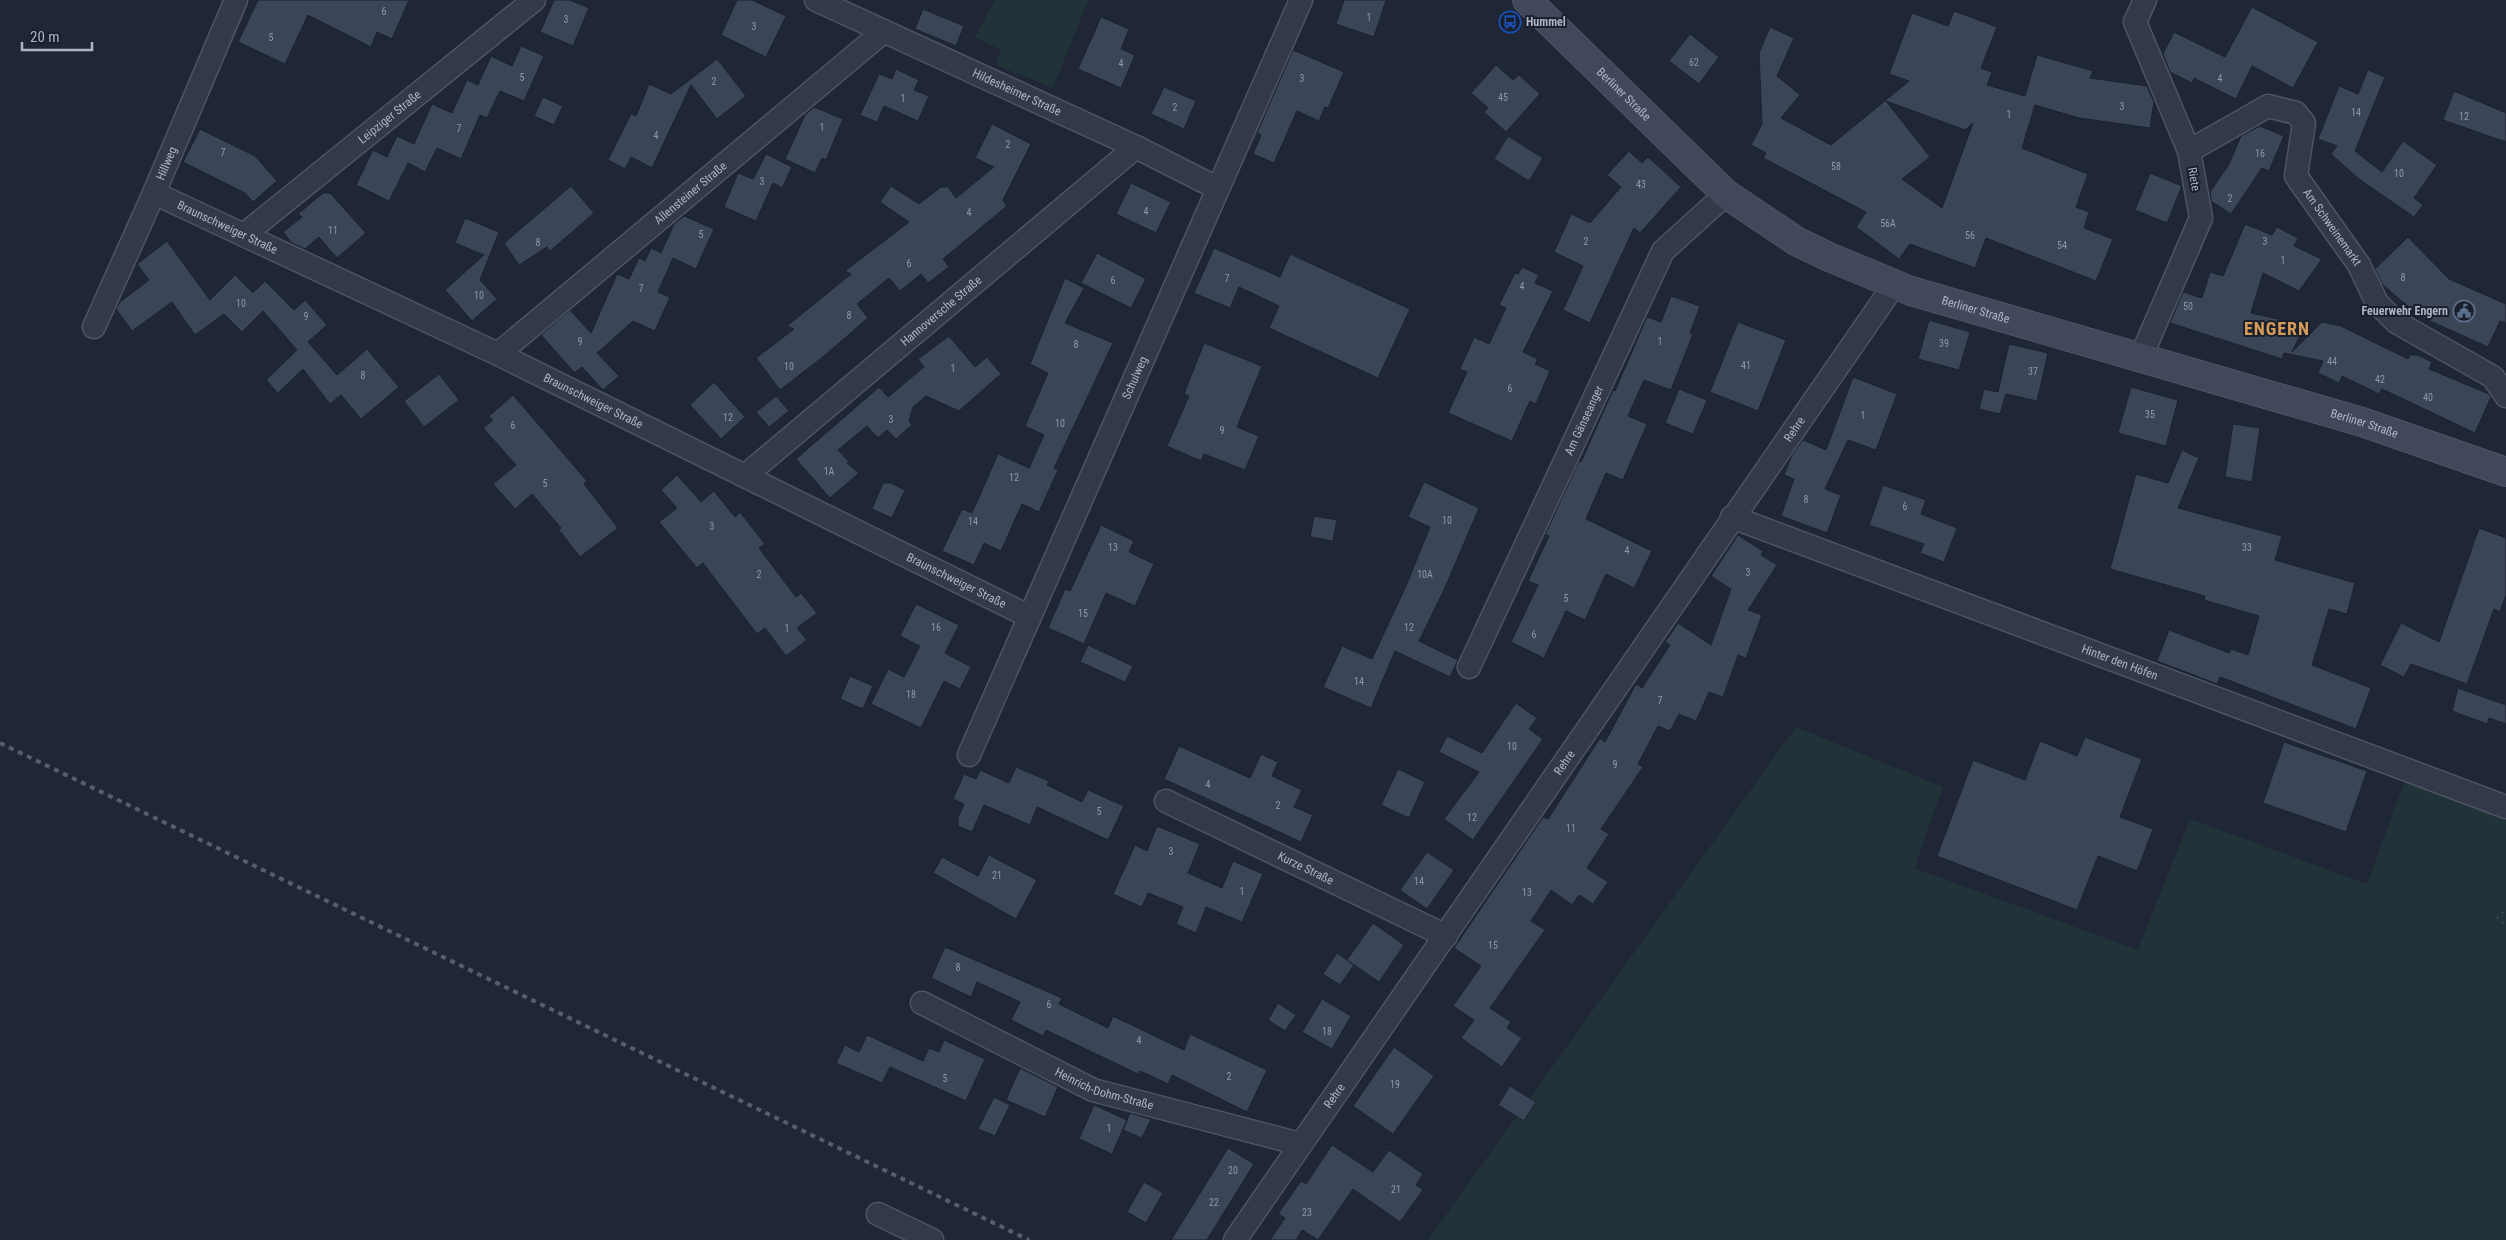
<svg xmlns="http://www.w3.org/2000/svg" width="2506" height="1240" font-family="'Roboto Condensed',sans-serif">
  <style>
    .grass { fill: #213338 }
    .garden { fill: url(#garden-dots) }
    .building { fill: #3b4558; stroke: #1b212e; fill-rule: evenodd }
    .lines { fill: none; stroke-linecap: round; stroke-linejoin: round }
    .street-casing { stroke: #4d5463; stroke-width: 25 }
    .secondary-casing { stroke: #4d5463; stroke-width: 30 }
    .street { stroke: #333948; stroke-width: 22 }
    .secondary { stroke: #41485b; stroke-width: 28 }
    .rail { stroke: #555d6f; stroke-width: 4; stroke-dasharray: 5 5; stroke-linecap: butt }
    .labels { text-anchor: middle; stroke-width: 4; stroke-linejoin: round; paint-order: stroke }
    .number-label { font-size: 10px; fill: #9098aa }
    .poi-label { font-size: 12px; font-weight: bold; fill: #adb4c5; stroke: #191f2c; text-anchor: start }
    .street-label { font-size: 12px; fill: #adb4c5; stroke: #191f2c }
    .district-label { font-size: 18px; font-weight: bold; letter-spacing: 1px; fill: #d59b58; stroke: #191f2c }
  </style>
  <defs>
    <pattern id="garden-dots" width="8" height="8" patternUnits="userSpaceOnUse" patternTransform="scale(1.25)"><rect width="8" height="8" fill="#213338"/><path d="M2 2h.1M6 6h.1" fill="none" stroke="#3f4e53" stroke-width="1.8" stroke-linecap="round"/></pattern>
  </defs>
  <rect width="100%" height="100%" fill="#1f2737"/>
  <!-- grass -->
  <path class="grass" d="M995,0H1088L1053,88L996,65L1001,50L975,37Z
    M1796,727L1943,787L1914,868L2138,950L2190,819L2367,884L2406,778L2506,816V898L2494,921L2506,927V1240H1428Z"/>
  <!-- garden -->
  <path class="garden" d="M2506,898V927L2494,921Z"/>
  <!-- building -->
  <path class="building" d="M258,0H409L392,39L377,32L371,47L308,15L285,64L238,42Z
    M554,0H570L589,8L573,46L540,32Z
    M737,0H752L786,16L766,57L721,35Z
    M1344,0H1386L1374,37L1336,24Z
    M2252,7L2318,42L2293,88L2252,66L2236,99L2194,78L2192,83L2170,72L2163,54L2174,32L2225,57Z
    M923,9L964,26L956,46L915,29Z
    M1954,11L1997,27L1981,68L1992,72L1987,85L2025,96L2037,55L2093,71L2090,78L2147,86L2154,102L2150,128L2079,118L2035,105L2022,148L2088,174L2076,207L2089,212L2084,228L2113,239L2096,281L1986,238L1975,268L1910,244L1899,259L1856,227L1866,212L1763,158L1766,153L1751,145L1762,124L1759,53L1770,27L1794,38L1777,76L1800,95L1781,118L1831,145L1909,81L1889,74L1912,13L1948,26ZM1886,101L1965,130L1973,123L1942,208L1902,179L1930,157Z
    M1101,17L1129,29L1121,49L1135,55L1121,88L1078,69Z
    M1690,34L1719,57L1699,84L1669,61Z
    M521,46L544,56L524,101L500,91L487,118L480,115L461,159L437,148L425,172L408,163L389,201L356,185L373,150L387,157L397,136L414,144L432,104L452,113L467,80L478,85L491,56L512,66Z
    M1293,50L1344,72L1328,108L1325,107L1319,121L1297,111L1274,163L1253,154L1261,135L1257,133Z
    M717,59L746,96L717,119L691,85L652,168L631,157L625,169L608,160L631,114L636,116L649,84L671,94Z
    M1496,65L1513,80L1519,75L1540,94L1506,132L1484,112L1488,108L1471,93Z
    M896,69L919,80L914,90L929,96L918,121L884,106L877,122L860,115L879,74L892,79Z
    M2368,70L2385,77L2355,151L2382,172L2403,141L2437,165L2414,198L2423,205L2414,217L2359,179L2331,154L2337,146L2318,139L2339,86L2358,94Z
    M1164,87L1196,101L1184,129L1151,114Z
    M2454,91L2506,113V142L2443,120Z
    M543,97L563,106L554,125L534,116Z
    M814,107L843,119L826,160L822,158L815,173L785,159L805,115Z
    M992,124L1031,144L1003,200L1007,206L943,259L949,267L928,283L921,274L900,291L889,278L857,304L868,318L824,356L780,390L756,358L794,329L787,326L851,274L845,271L909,222L880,202L891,186L919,204L941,187H948L956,198L994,167L975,158Z
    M2260,126L2284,136L2269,171L2262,168L2231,214L2211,201L2210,192L2229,164L2241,136Z
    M200,129L255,156L277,181L253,202L245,193L183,162Z
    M1508,136L1543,158L1529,181L1494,159Z
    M1629,151L1642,163L1648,157L1681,187L1640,233L1634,228L1590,323L1563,310L1583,266L1554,252L1571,214L1590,223L1621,187L1607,175Z
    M766,154L792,167L782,188L773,183L756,221L724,207L738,173L753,179Z
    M2150,173L2182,186L2167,223L2135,210Z
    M1131,183L1171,202L1156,233L1116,214Z
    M571,186L594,213L550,251L547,247L519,265L504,243Z
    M323,193H330L366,233L337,258L319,237L305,249L292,243L283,232L302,217L298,214Z
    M684,216L714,229L696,269L673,258L658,292L670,297L655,331L633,321L597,353L619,376L603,390L582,367L573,374L574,372L541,335L570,310L591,333L617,274L629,279L639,258L645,261L651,248L661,253L674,224Z
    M465,218L499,232L480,280L497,299L472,321L445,290L484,255L455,243Z
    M2245,224L2272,235L2277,227L2298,238L2294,246L2322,259L2299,291L2263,273L2251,313L2305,325L2292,352L2322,322L2341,326L2408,359L2410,355H2418L2432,362L2429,369L2489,394L2491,397L2475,433L2382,389L2379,394L2342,376L2339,383L2318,373L2323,361L2284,353L2282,359L2170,323L2183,292L2202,298L2210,272L2223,276Z
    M2408,237L2449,279L2506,304V323L2500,321L2488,347L2419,316L2382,284L2375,269Z
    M167,241L210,300L235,275L253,293L265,281L294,310L305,300L327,325L308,342L337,375L367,349L399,387L361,419L341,395L330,404L303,369L278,393L266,380L297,350L263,311L242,332L224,314L195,335L172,302L132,331L116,309L120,302L149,280L137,264Z
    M1214,248L1280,277L1290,254L1410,309L1378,378L1269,328L1279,306L1239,287L1230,308L1194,293Z
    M1097,253L1146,279L1131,308L1081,283Z
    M1522,267L1539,275L1535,283L1553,291L1523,352L1538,359L1535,364L1550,371L1536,404L1530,401L1512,441L1448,413L1467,372L1460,369L1474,337L1489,344L1506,308L1499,305L1515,273L1518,274Z
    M1065,278L1084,288L1065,323L1113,343L1054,468L1058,470L1039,512L1022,504L1001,551L984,543L974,565L942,551L962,509L972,513L998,454L1029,468L1044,435L1025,426L1048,373L1030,364Z
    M1671,296L1700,306L1690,333L1693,334L1671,390L1644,380L1628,416L1647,424L1623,480L1606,473L1586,519L1652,551L1634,588L1606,574L1585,620L1566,611L1544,658L1511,642L1538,585L1528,581L1549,536L1545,535L1579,461L1581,462L1613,390L1615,391L1647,317L1661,322Z
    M1929,320L1970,332L1959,370L1918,359Z
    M1738,322L1786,340L1758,411L1710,392Z
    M949,336L975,367L987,357L1001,374L959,411L926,396L913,407L909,421L912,425L896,439L887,430L878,438L867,426L838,450L849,462L847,463L859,473L830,498L796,459L879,387L888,397L924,367L918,359Z
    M1204,343L1262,366L1237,427L1259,436L1245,470L1204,454L1201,461L1167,446L1189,396L1184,394Z
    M2009,344L2048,353L2037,401L2006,394L2000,414L1979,409L1984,389L1998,392Z
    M439,374L459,400L424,427L404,401Z
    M1853,377L1897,394L1876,450L1848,440L1825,489L1841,495L1827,533L1781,516L1794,479L1784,475L1792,455L1803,440L1826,450Z
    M714,382L745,417L721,439L690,405Z
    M2131,387L2178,400L2166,446L2118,433Z
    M1679,389L1707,400L1693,434L1665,423Z
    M513,395L587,481L584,484L618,528L580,557L559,530L561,528L532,494L515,509L493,484L516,465L483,428L493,420L489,416Z
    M776,396L789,411L769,427L756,412Z
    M2233,424L2260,428L2252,482L2225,477Z
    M2182,450L2199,458L2178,508L2282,536L2275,560L2355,583L2347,614L2329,609L2312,665L2371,688L2356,729L2220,677L2217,684L2157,661L2169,630L2229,653L2231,649L2248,655L2259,616L2204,600L2205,596L2110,569L2136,474L2168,483Z
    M677,475L701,502L714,491L735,517L740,512L765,544L759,548L796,597L801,593L817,613L797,628L807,640L786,656L765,628L757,634L703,563L697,568L659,522L677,508L661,490Z
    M1424,482L1479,508L1444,590L1419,641L1458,660L1450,677L1395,651L1371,708L1323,687L1342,646L1372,659L1406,586L1430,527L1408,517Z
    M883,483H891L905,490L892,518L872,509Z
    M1883,485L1926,500L1921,514L1957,528L1944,562L1920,553L1924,544L1869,525Z
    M1314,516L1337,520L1333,541L1310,537Z
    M1101,525L1134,541L1129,552L1154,564L1135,606L1106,593L1084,644L1048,628L1065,589L1070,591Z
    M2479,528L2506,538V595L2500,612L2494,609L2467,684L2411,664L2404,677L2380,665L2401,623L2439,642Z
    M1738,535L1763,551L1761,555L1777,565L1748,610L1762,615L1746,658L1738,655L1723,697L1709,692L1696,721L1679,714L1670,731L1658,726L1638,764L1643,767L1601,829L1609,834L1587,868L1608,882L1593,904L1579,895L1572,905L1551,890L1531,921L1545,930L1490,1008L1511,1022L1507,1028L1522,1038L1502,1067L1461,1038L1474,1020L1453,1006L1481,966L1454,948L1543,817L1548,819L1600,738L1605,742L1636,684L1642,688L1670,645L1665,642L1678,623L1711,645L1731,589L1711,576Z
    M916,604L959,625L945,653L971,667L960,689L944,681L921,728L871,704L888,669L904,677L920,646L900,636Z
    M1088,645L1133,666L1125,682L1080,662Z
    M850,676L873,686L863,709L840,699Z
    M2458,688L2506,705V724L2489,718L2487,724L2452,711Z
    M1516,703L1537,718L1529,729L1543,739L1473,840L1444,819L1479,772L1439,752L1447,736L1482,753Z
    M2085,737L2142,759L2120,817L2153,829L2137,871L2098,856L2077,910L1937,856L1973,760L2025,780L2040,741L2077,756Z
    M2284,742L2367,771L2346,832L2263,803Z
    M1179,746L1250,778L1261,754L1278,762L1272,776L1302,790L1294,807L1313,815L1301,842L1164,779Z
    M1016,767L1049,781L1047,785L1082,802L1088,790L1124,806L1108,840L1037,807L1030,825L984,805L972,832L958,826V818L964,804L953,799L964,774L976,779L980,770L1009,783Z
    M1398,769L1425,782L1409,818L1381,805Z
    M1157,826L1200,844L1188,873L1222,888L1233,861L1263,874L1242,922L1206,907L1196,933L1176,924L1183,907L1148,893L1142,907L1113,894L1135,845L1147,851Z
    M1427,852L1454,870L1427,909L1400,890Z
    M989,855L1037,880L1016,919L933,873L942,857L978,876Z
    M1373,923L1404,945L1379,982L1347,960Z
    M945,947L1062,998L1059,1004L1108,1028L1113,1016L1184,1050L1190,1034L1267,1070L1247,1112L1172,1075L1168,1084L1140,1071L1138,1074L1046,1030L1043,1036L1011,1020L1020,1002L977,982L971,997L931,978Z
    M1337,953L1354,965L1340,985L1323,974Z
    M1322,999L1351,1016L1332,1049L1302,1032Z
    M1278,1003L1296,1015L1285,1031L1268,1020Z
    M867,1035L923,1061L929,1048L939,1052L944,1040L985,1059L966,1101L890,1067L882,1083L836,1063L845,1045L859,1052Z
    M1394,1047L1434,1076L1393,1134L1353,1106Z
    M1020,1068L1058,1087L1045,1117L1006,1100Z
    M1510,1086L1536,1102L1524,1121L1498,1105Z
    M994,1097L1010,1105L995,1136L978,1129Z
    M1094,1105L1127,1120L1112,1154L1079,1139Z
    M1130,1113L1151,1119L1142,1138L1123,1130Z
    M1332,1145L1373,1172L1389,1150L1423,1174L1416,1185L1423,1190L1400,1222L1353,1189L1318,1240L1302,1230L1296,1240H1270L1285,1218L1278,1214L1301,1181L1306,1184Z
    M1228,1148L1254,1164L1207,1240H1171Z
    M1144,1182L1163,1193L1146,1223L1127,1212Z"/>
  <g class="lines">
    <!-- street casing -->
    <g class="street-casing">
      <g id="street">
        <path id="s1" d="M816,0L1136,147L1217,188"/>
        <path id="s2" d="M2189,151L2268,106L2296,113L2304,123L2296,176L2359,265L2377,303L2396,322L2493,377L2506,396"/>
        <path id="s3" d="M154,193L498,354L1030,617"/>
        <path id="s4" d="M245,234L534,0"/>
        <path id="s5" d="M94,327L154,193L236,0"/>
        <path id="s6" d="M498,354L883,32"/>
        <path d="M2140,359L2201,218L2189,151L2135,22L2145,0"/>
        <path id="s7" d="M746,475L1136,147"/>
        <path id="s8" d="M1732,517L2506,807"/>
        <path id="s9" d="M1469,667L1663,251L1726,194"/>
        <path id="s10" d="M969,755L1301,0"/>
        <path id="s11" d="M1166,801L1446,936"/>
        <path id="s12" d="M922,1003L1093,1090L1300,1144"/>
        <path d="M878,1214L932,1240"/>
        <path id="s13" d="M1235,1240L1894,285"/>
      </g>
    </g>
    <!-- secondary casing -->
    <g class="secondary-casing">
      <g id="secondary">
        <path id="s14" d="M1527,0L1726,194L1796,241L1829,257L1911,291L2362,422L2506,472"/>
      </g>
    </g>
    <!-- street -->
    <use href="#street" class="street"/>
    <!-- secondary -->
    <use href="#secondary" class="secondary"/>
    <!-- rail -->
    <path class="rail" d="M0,743L1029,1240"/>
  </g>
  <!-- icons -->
  <defs>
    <g id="bus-ring" transform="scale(1.125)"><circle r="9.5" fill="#191f2c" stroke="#1a4fb4" stroke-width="1.5"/><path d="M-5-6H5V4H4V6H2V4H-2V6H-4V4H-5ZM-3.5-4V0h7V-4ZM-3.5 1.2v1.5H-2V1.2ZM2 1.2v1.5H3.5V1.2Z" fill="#1a4fb4"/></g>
    <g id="civic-ring" transform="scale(1.125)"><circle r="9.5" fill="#191f2c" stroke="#5c6f8a" stroke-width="1.5"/><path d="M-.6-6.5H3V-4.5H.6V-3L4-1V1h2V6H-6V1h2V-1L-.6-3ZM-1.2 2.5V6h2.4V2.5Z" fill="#5c6f8a"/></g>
  </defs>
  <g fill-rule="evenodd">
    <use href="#bus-ring" x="1510" y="22"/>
    <use href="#civic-ring" x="2464" y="311"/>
  </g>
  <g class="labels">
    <!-- number labels -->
    <g class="number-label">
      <text x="384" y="15">6</text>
      <text x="1369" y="21">1</text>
      <text x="566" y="23">3</text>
      <text x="754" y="30">3</text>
      <text x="271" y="41">5</text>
      <text x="1694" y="66">62</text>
      <text x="1121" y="67">4</text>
      <text x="522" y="81">5</text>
      <text x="1302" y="82">3</text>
      <text x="2220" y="82">4</text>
      <text x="714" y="85">2</text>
      <text x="1503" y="101">45</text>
      <text x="903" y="102">1</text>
      <text x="2122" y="110">3</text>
      <text x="1175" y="111">2</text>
      <text x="2356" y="116">14</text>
      <text x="2009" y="118">1</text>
      <text x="2464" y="120">12</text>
      <text x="822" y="131">1</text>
      <text x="459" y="132">7</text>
      <text x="656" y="139">4</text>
      <text x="1008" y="148">2</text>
      <text x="223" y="156">7</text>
      <text x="2260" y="157">16</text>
      <text x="1836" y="170">58</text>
      <text x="2399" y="177">10</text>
      <text x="762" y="185">3</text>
      <text x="1641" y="188">43</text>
      <text x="2230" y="202">2</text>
      <text x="1146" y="215">4</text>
      <text x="969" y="216">4</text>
      <text x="1888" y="227">56A</text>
      <text x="333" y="234">11</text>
      <text x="701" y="238">5</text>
      <text x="1970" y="239">56</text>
      <text x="1586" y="245">2</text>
      <text x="2265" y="245">3</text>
      <text x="538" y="246">8</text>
      <text x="2062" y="249">54</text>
      <text x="2283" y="264">1</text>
      <text x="909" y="267">6</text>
      <text x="2403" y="281">8</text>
      <text x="1227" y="282">7</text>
      <text x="1113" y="284">6</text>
      <text x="1522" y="290">4</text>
      <text x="641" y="292">7</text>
      <text x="479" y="299">10</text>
      <text x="241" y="307">10</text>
      <text x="2188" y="310">50</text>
      <text x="849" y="319">8</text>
      <text x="306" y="320">9</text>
      <text x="580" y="345">9</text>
      <text x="1660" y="345">1</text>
      <text x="1944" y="347">39</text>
      <text x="1076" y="348">8</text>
      <text x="2332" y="365">44</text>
      <text x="1746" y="369">41</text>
      <text x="789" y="370">10</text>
      <text x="953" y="372">1</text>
      <text x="2033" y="375">37</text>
      <text x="363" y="379">8</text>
      <text x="2380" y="383">42</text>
      <text x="1510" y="392">6</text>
      <text x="2428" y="401">40</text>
      <text x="2150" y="418">35</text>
      <text x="1863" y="419">1</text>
      <text x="728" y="421">12</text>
      <text x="891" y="423">3</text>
      <text x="1060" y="427">10</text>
      <text x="513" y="429">6</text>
      <text x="1222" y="434">9</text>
      <text x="829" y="475">1A</text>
      <text x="1014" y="481">12</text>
      <text x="545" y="487">5</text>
      <text x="1806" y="503">8</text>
      <text x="1905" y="510">6</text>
      <text x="1447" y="524">10</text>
      <text x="973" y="525">14</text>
      <text x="712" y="530">3</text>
      <text x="1113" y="551">13</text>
      <text x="2247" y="551">33</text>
      <text x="1627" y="554">4</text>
      <text x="1748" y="576">3</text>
      <text x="759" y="578">2</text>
      <text x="1425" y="578">10A</text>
      <text x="1566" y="602">5</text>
      <text x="1083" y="617">15</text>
      <text x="936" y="631">16</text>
      <text x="1409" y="631">12</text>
      <text x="787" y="632">1</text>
      <text x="1534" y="638">6</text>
      <text x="1359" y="685">14</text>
      <text x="911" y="698">18</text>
      <text x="1660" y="704">7</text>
      <text x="1512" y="750">10</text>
      <text x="1615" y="768">9</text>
      <text x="1208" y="788">4</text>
      <text x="1278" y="809">2</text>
      <text x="1099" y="815">5</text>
      <text x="1472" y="821">12</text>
      <text x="1571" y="832">11</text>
      <text x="1171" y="855">3</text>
      <text x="997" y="879">21</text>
      <text x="1419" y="885">14</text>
      <text x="1242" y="895">1</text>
      <text x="1527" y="896">13</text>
      <text x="1493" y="949">15</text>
      <text x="958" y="971">8</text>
      <text x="1049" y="1008">6</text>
      <text x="1327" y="1035">18</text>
      <text x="1139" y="1044">4</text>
      <text x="1229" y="1080">2</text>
      <text x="945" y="1082">5</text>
      <text x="1395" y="1088">19</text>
      <text x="1109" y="1132">1</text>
      <text x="1233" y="1174">20</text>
      <text x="1396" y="1193">21</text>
      <text x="1214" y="1206">22</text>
      <text x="1307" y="1216">23</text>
    </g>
    <!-- poi labels -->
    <g class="poi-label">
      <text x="1526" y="26">Hummel</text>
      <text x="2448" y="315" text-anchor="end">Feuerwehr Engern</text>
    </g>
    <!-- street labels -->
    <g class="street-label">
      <text dy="4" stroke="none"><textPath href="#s1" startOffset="221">Hildesheimer Straße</textPath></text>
      <text dy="4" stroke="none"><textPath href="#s14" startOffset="135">Berliner Straße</textPath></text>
      <text dy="4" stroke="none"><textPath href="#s4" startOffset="186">Leipziger Straße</textPath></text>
      <text dy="4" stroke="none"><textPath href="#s5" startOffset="179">Hillweg</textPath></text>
      <text transform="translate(2194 179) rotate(80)" y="4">Riete</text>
      <text dy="4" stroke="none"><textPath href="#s6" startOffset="251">Allensteiner Straße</textPath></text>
      <text dy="4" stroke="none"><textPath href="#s3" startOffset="81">Braunschweiger Straße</textPath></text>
      <text dy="4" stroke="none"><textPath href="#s2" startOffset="249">Am Schweinemarkt</textPath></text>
      <text dy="4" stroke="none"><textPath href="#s14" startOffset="555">Berliner Straße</textPath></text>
      <text dy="4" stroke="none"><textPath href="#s7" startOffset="255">Hannoversche Straße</textPath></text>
      <text dy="4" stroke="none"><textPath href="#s10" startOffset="412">Schulweg</textPath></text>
      <text dy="4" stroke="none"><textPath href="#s3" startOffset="486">Braunschweiger Straße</textPath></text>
      <text dy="4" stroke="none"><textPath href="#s9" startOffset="272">Am Gänseanger</textPath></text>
      <text dy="4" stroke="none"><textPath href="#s14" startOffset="960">Berliner Straße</textPath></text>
      <text dy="4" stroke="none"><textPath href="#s13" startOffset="985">Rehre</textPath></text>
      <text dy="4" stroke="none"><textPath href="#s3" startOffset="891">Braunschweiger Straße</textPath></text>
      <text dy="4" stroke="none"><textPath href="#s8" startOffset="414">Hinter den Höfen</textPath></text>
      <text dy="4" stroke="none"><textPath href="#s13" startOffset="580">Rehre</textPath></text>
      <text dy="4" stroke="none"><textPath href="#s11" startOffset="155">Kurze Straße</textPath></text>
      <text dy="4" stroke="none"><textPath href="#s12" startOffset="202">Heinrich-Dohm-Straße</textPath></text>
      <text dy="4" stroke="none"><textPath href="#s13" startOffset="175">Rehre</textPath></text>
    </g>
    <!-- district labels -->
    <g class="district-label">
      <text x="2277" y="335">ENGERN</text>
    </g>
  </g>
  <!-- scale -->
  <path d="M22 42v8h70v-8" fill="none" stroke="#adb4c5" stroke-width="2.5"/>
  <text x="30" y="42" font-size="15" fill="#adb4c5" stroke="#191f2c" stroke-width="4" paint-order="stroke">20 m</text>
</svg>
